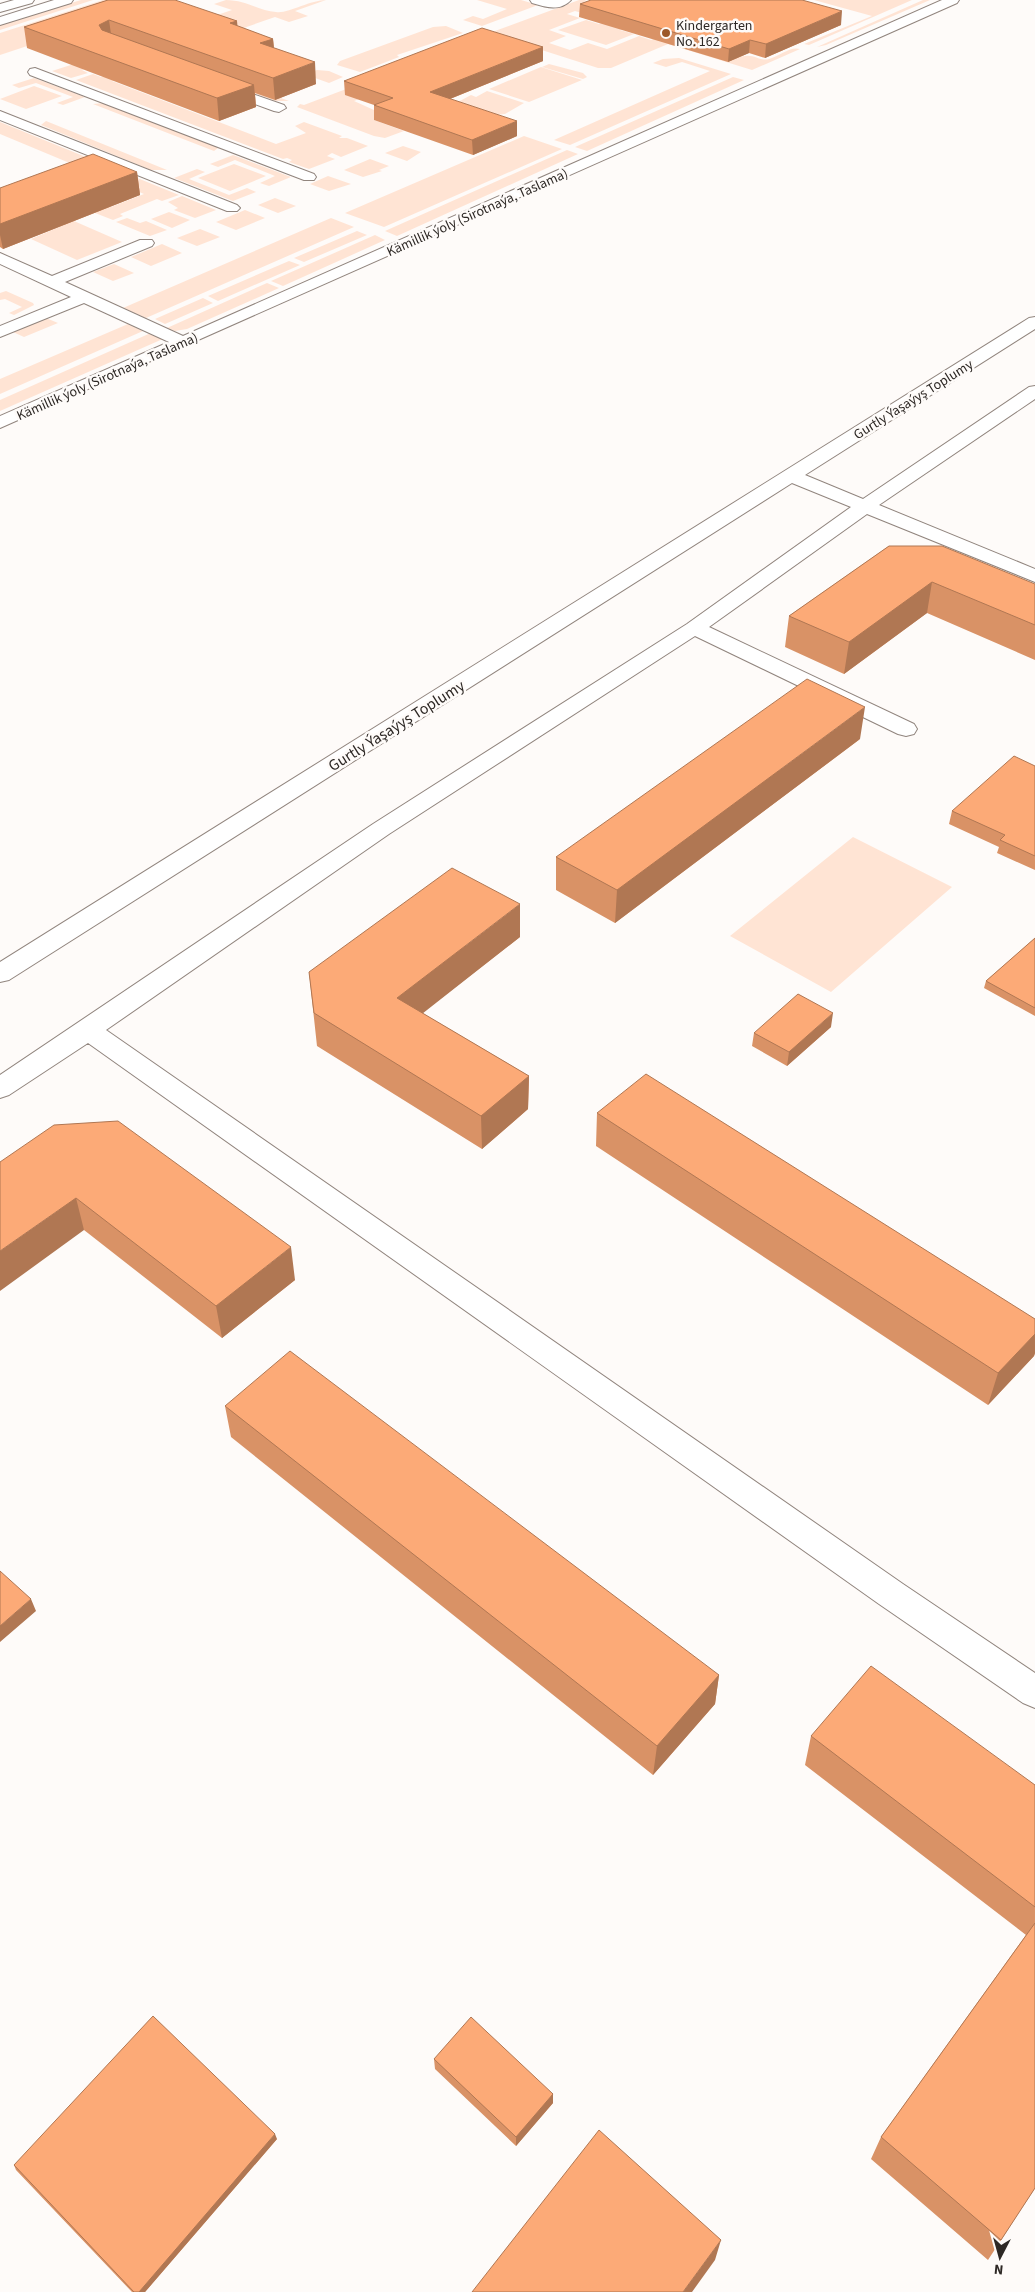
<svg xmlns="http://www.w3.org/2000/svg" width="1035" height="2292" font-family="'Source Sans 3',sans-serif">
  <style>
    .green { fill: #ffe4d4 }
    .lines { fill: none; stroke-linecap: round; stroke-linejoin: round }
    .minor-casing { stroke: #91857e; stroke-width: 2 }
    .major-casing { stroke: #91857e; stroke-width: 2 }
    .minor { fill: #fff; fill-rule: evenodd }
    .major { fill: #fff; fill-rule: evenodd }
    .wall { fill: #d99266 }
    .shaded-wall { fill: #b07753 }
    .building { fill: #fcaa77; stroke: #b07753 }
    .poi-dot { fill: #9c5829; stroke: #fefbf9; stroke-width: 2 }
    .labels { text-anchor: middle; stroke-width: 5; stroke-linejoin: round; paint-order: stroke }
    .far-poi-label { font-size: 14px; fill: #2d2825; stroke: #fefbf9; text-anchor: start }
    .far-street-label { font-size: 14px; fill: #2d2825; stroke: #fefbf9 }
    .street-label { font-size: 16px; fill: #2d2825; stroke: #fefbf9 }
  </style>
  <rect width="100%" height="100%" fill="#fefbf9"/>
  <!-- green -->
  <path class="green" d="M81,0H93L0,30V25Z
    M103,0H117L142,8L0,55V33Z
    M226,0C246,0 259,11 276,12C288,14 310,0 326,0L295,11L308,16L289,22L275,17L232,32L199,68L289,101H275L125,46L232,10L214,4Z
    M477,0H521L538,5L482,26L463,20L473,16L483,19L507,9Z
    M579,0H586L582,4L589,15L575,11L567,14L580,18L549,30L566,36L549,43L570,50L588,43L607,49L639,36L651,40L659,37L737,58C754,51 758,62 769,59C780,56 790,46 800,49L752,70L668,44L611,68H598L495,35V31Z
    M814,0H912L809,45L804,44L872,16Z
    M923,0H930L826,45L817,47Z
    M586,20L599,24L606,21L627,27L620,30L634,34L606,45L558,30Z
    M446,26L463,33L397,55L399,57L360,72L337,65L340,61L433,27Z
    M679,58L731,74L570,145L554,140L710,71L682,62L666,67L653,63L663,59Z
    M80,62L92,66L82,70L88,73L71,78L52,71Z
    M549,64L583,73L587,77L583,79L542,67Z
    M541,67L582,80L529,102L489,89Z
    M128,68L141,71L112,81L276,144L306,133L295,126L304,122L342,136L339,138H347L368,146L341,157L332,153L327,156L335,159L309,169L289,162L292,160L287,158L283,159L76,80L93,74L101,77Z
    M317,70L329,71L343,77L329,83L304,74Z
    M733,77L744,80L587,151L575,147Z
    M34,78L85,97L63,105L57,103L73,97L36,83L19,88L12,85Z
    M362,83L388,88L354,101L385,115L374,120L404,131L450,114L385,138L374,136L297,107L300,104L304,105Z
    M34,86L62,96L26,109L0,99Z
    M487,91L524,103L505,114L494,115L458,102L471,95L476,97Z
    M104,103L218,147V148L214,151L93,104Z
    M46,121L167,170H151L41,125Z
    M0,122L179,195L162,201L157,199L120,214L123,216L113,220L90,211L106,205L111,207L144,194L0,134Z
    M524,136L562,149L384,227L345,213Z
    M403,146L421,152L407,161L385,153Z
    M567,150L578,154L397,236L385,231Z
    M233,155L291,177L269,186L260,183L275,176L235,160L218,167L210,164Z
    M370,159L389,166L379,170L382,171L363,177L344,170Z
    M234,164L266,176L230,191L198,178Z
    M197,169L205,172L189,179L229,195L247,188L256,192L233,201L174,178Z
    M328,176L351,184L329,191L310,184Z
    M182,196L216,210L195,218L174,210L178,208L168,202Z
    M19,197L122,242L77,260L31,239L64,225L17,205Z
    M275,198L296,206L278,213L258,205Z
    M245,210L265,218L236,230L216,222Z
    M169,212L190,220L172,228L151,219Z
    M127,218L140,223L146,221L167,230L150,236L116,222Z
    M331,218L354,227L146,318L123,308Z
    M200,229L220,237L197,246L177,238Z
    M357,231L367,235L304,262L294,258Z
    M375,235L385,240L283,286L271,281Z
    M162,244L182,253L151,266L131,257Z
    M289,261L300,265L218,301L208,296Z
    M114,264L134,273L113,281L93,272Z
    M267,283L279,288L187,329L175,331L167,328Z
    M6,291L33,303L34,305L14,315L9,313L22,307L5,299L0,300V293Z
    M203,298L213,303L165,324L155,319Z
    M46,318L58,323L24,337L13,332Z
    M128,324L143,331L0,394V379Z
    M153,332L165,338L0,411V400Z
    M853,837L952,887L831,992L730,936Z"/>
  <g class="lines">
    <!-- minor casing -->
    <g class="minor-casing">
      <path id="minor" d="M54,0H73L71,3L0,25V17Z
        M530,0H571C560,12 545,7 532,3Z
        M942,0H959L957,3L0,428V416L169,342L84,303L0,337V326L71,297L0,264V253L52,276L140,240H152L154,243L152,246L65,282L183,336Z
        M35,68L314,174L316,177L314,180H304L30,75L28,72L30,69Z
        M221,83L284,105L286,108L279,112L274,111L216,90L214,87Z
        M0,111L237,205L240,208L237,211H227L0,120Z
        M1035,317V329L805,475L863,499L1029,387L1035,386V399L879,505L1035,569V582L867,514L709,627L914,724L917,729L914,734L906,736L898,734L695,636L389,834L106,1030L903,1584L1035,1673V1708L1023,1703L879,1604L88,1043L9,1095L0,1098V1075L373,824L687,624L851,507L792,483L9,980L0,982V962L1029,318Z"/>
    </g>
    <!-- major casing -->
    <g class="major-casing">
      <path id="major" d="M14,0H34L32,3L0,12V4Z"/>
    </g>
    <!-- minor -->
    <use href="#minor" class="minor"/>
    <!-- major -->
    <use href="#major" class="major"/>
  </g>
  <!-- wall -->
  <path class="wall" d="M108,0L237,21V26L273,39L274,48L316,84L275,100L255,93L256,107L219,121L27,48L24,27Z
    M580,4L841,25L765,58L749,53L728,62L579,17Z
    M543,47V61L450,99L517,136L473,155L374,120V105L345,95L344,81Z
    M137,172L140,195L3,249L0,247V188Z
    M889,546L1035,584V660L927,613L844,674L785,647L789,616Z
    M860,739L615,923L556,890V857Z
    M1035,766V870L997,853L999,847L949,824L952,811Z
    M520,937L422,1013L529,1076L528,1109L482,1149L317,1046L309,972Z
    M1035,938V1016L984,988L986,981Z
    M831,1027L787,1066L752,1046L754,1033Z
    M597,1113L1035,1319V1353L1034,1356L988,1405L596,1146Z
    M0,1162L295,1280L222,1338L84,1230Z
    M225,1406L719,1675L715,1704L653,1775L231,1437Z
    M811,1736L1035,1785V2188L988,2260L871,2159L881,2137L1026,1935L805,1765Z
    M434,2059L553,2094V2103L516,2146L435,2069Z
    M277,2139L145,2292H132L16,2170L14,2165Z"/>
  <!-- shaded-wall -->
  <path class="shaded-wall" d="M842,11L841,25L765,58L766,44Z
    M109,20L112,41L102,47L99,25Z
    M237,21L239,42L230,23Z
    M273,39L275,60L260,43Z
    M750,40L749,53L728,62L729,49Z
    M543,47V61L430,107V92Z
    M315,62L316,84L275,100L273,78Z
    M254,85L256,107L219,121L217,98Z
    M517,121V136L473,155L472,140Z
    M137,172L140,195L3,249L0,235V224Z
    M932,582L927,613L844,674L849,642Z
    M865,707L860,739L615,923L617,890Z
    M520,904V937L399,1032L397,998Z
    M833,1013L831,1027L787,1066L789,1052Z
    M529,1076L528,1109L482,1149L481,1116Z
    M76,1198L84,1230L0,1291V1251Z
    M291,1247L295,1280L222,1338L216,1306Z
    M1035,1334V1353L1034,1356L988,1405L998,1373Z
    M31,1599L36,1611L0,1642V1626Z
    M719,1675L715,1704L653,1775L657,1746Z
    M553,2094V2103L516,2146V2137Z
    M275,2134L277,2139L145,2292H139Z
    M721,2240L715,2260L692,2292H683Z"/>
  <!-- building -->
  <path class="building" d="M108,0H175L237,21L230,23L273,39L260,43L315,62L273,78L109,20L99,25L102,30L254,85L217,98L24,27Z
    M591,0H802L842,11L766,44L750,40L729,49L580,4Z
    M482,28L543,47L430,92L517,121L472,140L374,105L393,98L344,81Z
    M93,154L137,172L0,224V188Z
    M889,546H942L1035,584V625L932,582L849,642L789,616Z
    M807,679L865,707L617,890L556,857Z
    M1014,756L1035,766V856L1000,840L1005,835L952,811Z
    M452,868L520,904L397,998L529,1076L481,1116L314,1013L309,972Z
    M1035,938V1008L986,981Z
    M798,994L833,1013L789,1052L754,1033Z
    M646,1074L1035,1319V1334L998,1373L597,1113Z
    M118,1121L291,1247L216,1306L76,1198L0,1251V1162L54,1125Z
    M290,1351L719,1675L657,1746L225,1406Z
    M0,1571L31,1599L0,1626Z
    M871,1666L1035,1785V1907L811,1736Z
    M1035,1923V2188L1001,2240L881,2137Z
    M153,2016L275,2134L139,2292H134L14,2165Z
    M471,2017L553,2094L516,2137L434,2059Z
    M599,2130L721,2240L683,2292H472Z"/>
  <!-- markers -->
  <circle class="poi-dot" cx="666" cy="33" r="5"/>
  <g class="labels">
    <!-- far-poi labels -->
    <g class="far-poi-label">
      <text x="676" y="30">Kindergarten<tspan x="676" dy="16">No. 162</tspan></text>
    </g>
    <!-- far-street labels -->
    <g class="far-street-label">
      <text transform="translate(477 212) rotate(-24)" y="5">Kämillik ýoly (Sirotnaýa, Taslama)</text>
      <text transform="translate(107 376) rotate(-24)" y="5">Kämillik ýoly (Sirotnaýa, Taslama)</text>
      <text transform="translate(913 399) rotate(-32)" y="5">Gurtly Ýaşaýyş Toplumy</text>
    </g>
    <!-- street labels -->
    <g class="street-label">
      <text transform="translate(396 725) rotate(-32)" y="6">Gurtly Ýaşaýyş Toplumy</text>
    </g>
  </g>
  <!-- north arrow -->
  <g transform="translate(1000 2257) rotate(186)" stroke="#fefbf9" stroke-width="4" paint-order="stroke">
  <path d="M0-4L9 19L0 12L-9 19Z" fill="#2d2825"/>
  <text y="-8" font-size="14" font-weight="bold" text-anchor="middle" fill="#2d2825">N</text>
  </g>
</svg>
